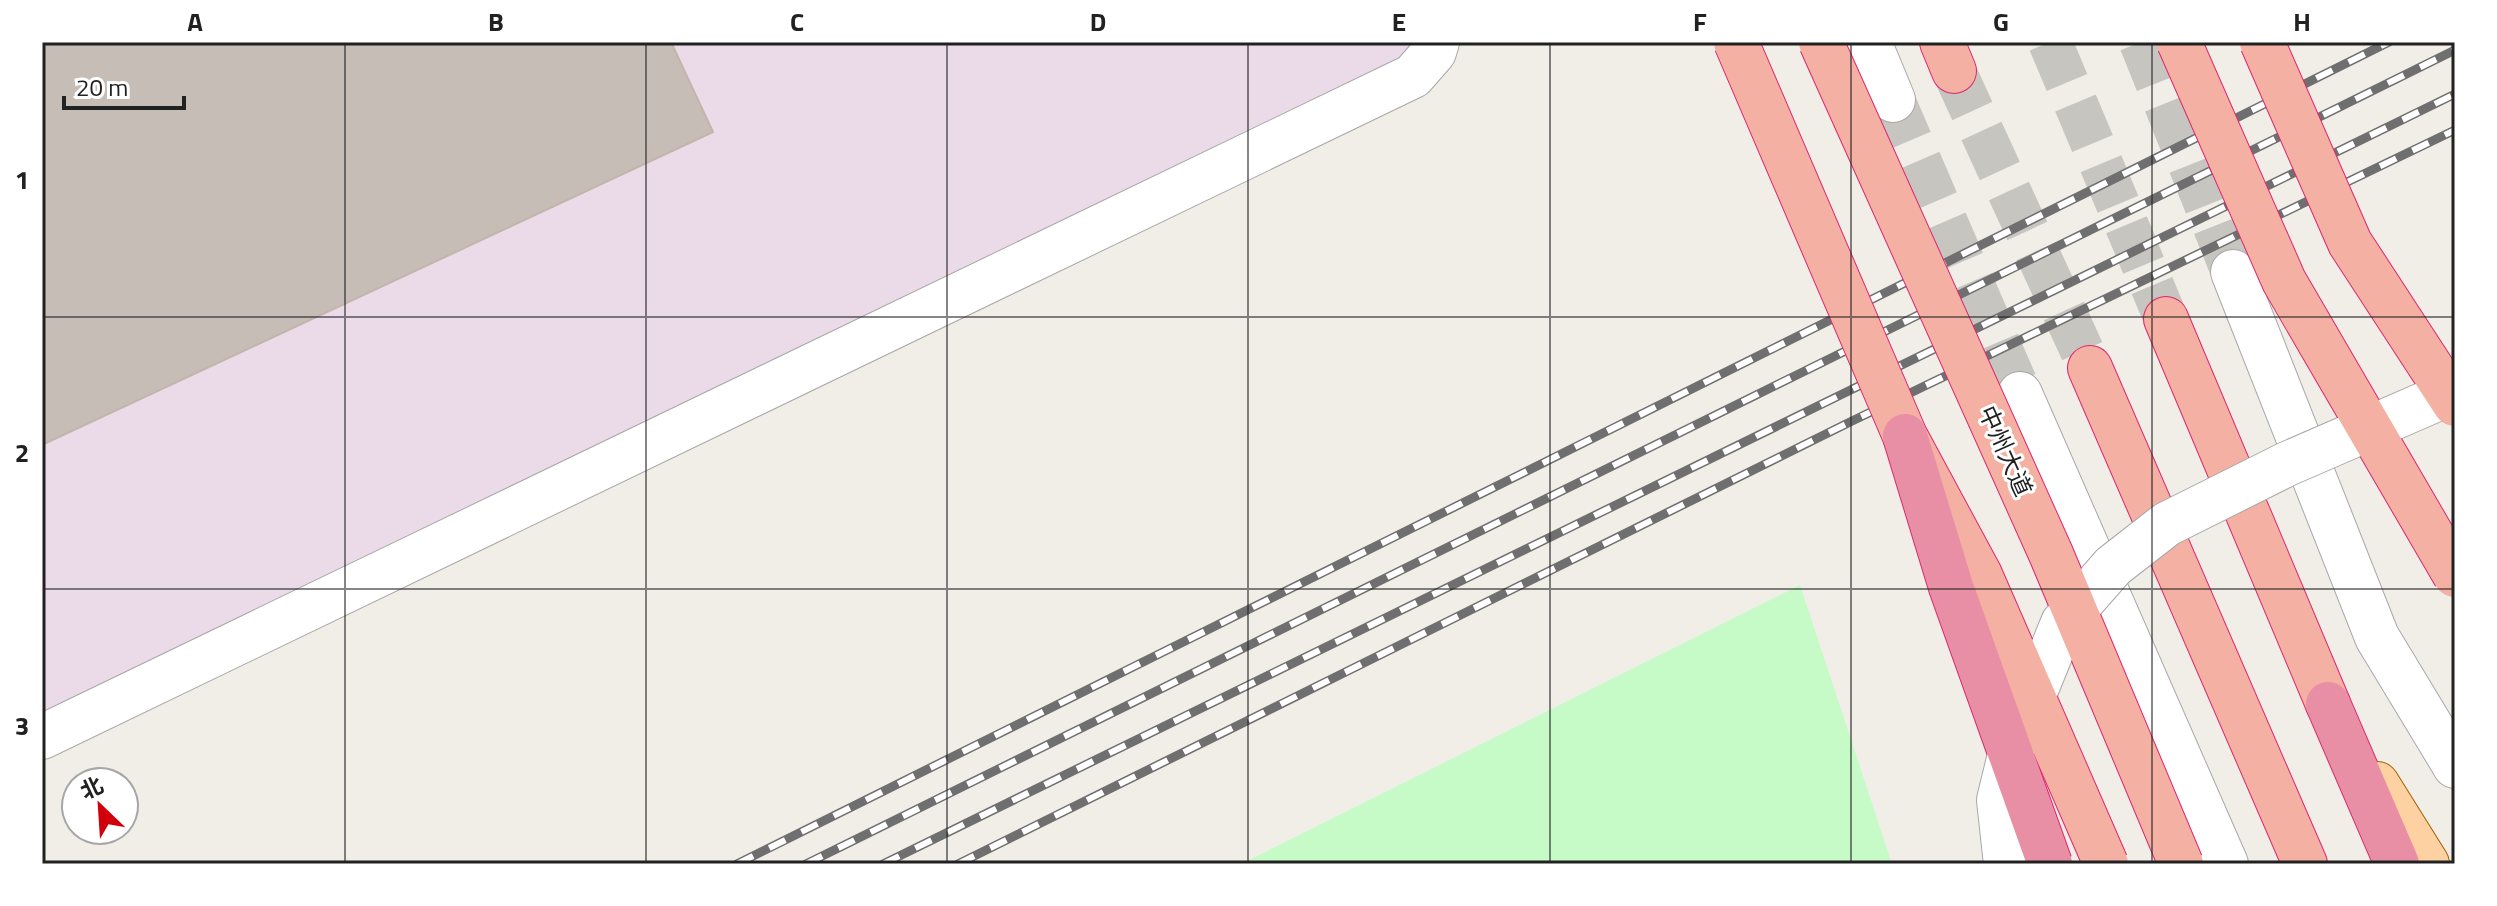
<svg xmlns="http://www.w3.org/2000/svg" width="2497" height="906" font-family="'Titillium Web','Noto Sans SC',sans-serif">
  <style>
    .industrial { fill: #ebdae8 }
    .park { fill: #c6fac7 }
    .building { fill: #c6bdb7; stroke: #c4b4aa; stroke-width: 2 }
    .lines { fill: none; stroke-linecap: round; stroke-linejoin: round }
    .tertiary-tunnel { stroke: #c7c5c0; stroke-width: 44; stroke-dasharray: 44 22; stroke-linecap: butt }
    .trunk-tunnel { stroke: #c7c5c0; stroke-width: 44; stroke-dasharray: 44 22; stroke-linecap: butt }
    .minor-casing { stroke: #a8a8a8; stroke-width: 46 }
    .tertiary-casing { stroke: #a8a8a8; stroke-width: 46 }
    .primary-casing { stroke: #9e6200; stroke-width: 46 }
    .trunk-casing { stroke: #de266f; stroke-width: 46 }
    .motorway-casing { stroke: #de266f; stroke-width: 46 }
    .minor { stroke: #fff; stroke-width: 44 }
    .tertiary { stroke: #fff; stroke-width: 44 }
    .primary { stroke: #fdd1a1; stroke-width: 44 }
    .trunk { stroke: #f3b0a3; stroke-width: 44 }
    .motorway { stroke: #e98fa5; stroke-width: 44 }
    .rail-casing { stroke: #6f6f6f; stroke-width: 9 }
    .rail { stroke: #fff; stroke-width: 6; stroke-dasharray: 18; stroke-linecap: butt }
    .tertiary-bridge-casing { stroke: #a8a8a8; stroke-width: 46; stroke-linecap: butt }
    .trunk-bridge-casing { stroke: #de266f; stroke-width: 46; stroke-linecap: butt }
    .motorway-bridge-casing { stroke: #de266f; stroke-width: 46; stroke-linecap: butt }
    .tertiary-bridge { stroke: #fff; stroke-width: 44 }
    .trunk-bridge { stroke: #f3b0a3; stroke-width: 44 }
    .motorway-bridge { stroke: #e98fa5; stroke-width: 44 }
    .grid { fill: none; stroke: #212121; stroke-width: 2; stroke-opacity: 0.55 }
    .labels { text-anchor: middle; stroke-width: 6; stroke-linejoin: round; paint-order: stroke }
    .street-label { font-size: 24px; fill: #212121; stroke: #fff }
    .neatline { fill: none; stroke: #212121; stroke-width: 3 }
    .grid-label { font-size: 26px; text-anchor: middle; font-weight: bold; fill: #212121 }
  </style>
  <rect width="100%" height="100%" fill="#f1eee8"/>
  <!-- industrial -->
  <path class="industrial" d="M42,42H1416L1405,63L42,713Z"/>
  <!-- park -->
  <path class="park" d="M1800,585L1892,864H1241Z"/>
  <!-- building -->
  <path class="building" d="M42,42H671L713,132L42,445Z"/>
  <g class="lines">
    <!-- tertiary-tunnel -->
    <path class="tertiary-tunnel" d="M2141,42L2233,272
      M1893,100L2020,394"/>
    <!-- trunk-tunnel -->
    <path class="trunk-tunnel" d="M2050,42L2166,319
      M1954,71L2090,368"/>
    <!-- minor casing -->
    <g class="minor-casing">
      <path id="minor" d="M42,737L1413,76L1434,52L1437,42"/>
    </g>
    <!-- tertiary casing -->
    <g class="tertiary-casing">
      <path id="tertiary" d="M1869,42L1893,100
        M2233,272L2377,637L2455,766
        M2020,394L2226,864"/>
    </g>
    <!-- primary casing -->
    <g class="primary-casing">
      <path id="primary" d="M2377,784L2427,864"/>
    </g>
    <!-- trunk casing -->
    <g class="trunk-casing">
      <path id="trunk" d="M1942,42L1954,71
        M2166,319L2328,704
        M2090,368L2305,864"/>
    </g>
    <!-- motorway casing -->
    <g class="motorway-casing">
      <path id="motorway" d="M2328,704L2397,864"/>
    </g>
    <!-- minor -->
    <use href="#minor" class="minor"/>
    <!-- tertiary -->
    <use href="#tertiary" class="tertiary"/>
    <!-- primary -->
    <use href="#primary" class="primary"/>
    <!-- trunk -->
    <use href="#trunk" class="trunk"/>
    <!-- motorway -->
    <use href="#motorway" class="motorway"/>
    <!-- rail casing -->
    <g class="rail-casing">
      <path id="rail" d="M737,864L2389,42
        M806,864L2455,50
        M883,864L2455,94
        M958,864L1850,422L2455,130"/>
    </g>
    <!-- rail -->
    <use href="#rail" class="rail"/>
    <!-- tertiary-bridge casing -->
    <g class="tertiary-bridge-casing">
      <path id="tertiary-bridge" d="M2006,864L1999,800L2011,751L2063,623L2113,566L2167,524L2287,464L2455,391"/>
    </g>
    <!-- trunk-bridge casing -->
    <g class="trunk-bridge-casing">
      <path id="trunk-bridge" d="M1736,42L1905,436L1980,575L2106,864
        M1821,42L2051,554L2181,864
        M2179,42L2284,281L2455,575
        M2262,42L2350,243L2455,404"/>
    </g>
    <!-- motorway-bridge casing -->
    <g class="motorway-bridge-casing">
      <path id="motorway-bridge" d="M1905,436L1951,587L2050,864"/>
    </g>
    <!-- tertiary-bridge -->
    <use href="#tertiary-bridge" class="tertiary-bridge"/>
    <!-- trunk-bridge -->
    <use href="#trunk-bridge" class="trunk-bridge"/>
    <!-- motorway-bridge -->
    <use href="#motorway-bridge" class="motorway-bridge"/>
  </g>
  <!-- grid -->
  <path class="grid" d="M345,42V864M646,42V864M947,42V864M1248,42V864M1550,42V864M1851,42V864M2152,42V864M42,317H2455M42,589H2455"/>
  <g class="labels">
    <!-- street labels -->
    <g class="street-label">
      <text transform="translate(2005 451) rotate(66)" y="8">中州大道</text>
    </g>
  </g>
  <!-- border -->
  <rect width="2497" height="906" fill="none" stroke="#ffffff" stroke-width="88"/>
  <!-- north arrow -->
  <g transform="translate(100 806) rotate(335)"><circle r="38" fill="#ffffff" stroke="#a6a6a6" stroke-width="2"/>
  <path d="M0-6L14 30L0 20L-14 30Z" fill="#d2000b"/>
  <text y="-12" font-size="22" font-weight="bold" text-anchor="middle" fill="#212121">北</text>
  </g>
  <!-- scale -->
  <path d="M64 96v12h120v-12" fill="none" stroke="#212121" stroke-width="4"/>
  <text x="76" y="96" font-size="24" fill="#212121" stroke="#ffffff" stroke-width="6" paint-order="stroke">20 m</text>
  <rect x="44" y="44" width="2409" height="818" class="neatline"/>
  <g class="grid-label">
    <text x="195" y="31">A</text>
    <text x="496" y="31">B</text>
    <text x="797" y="31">C</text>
    <text x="1098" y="31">D</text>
    <text x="1399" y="31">E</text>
    <text x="1700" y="31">F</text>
    <text x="2001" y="31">G</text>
    <text x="2302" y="31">H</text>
    <text x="22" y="189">1</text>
    <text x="22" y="462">2</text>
    <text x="22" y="735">3</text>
  </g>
</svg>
